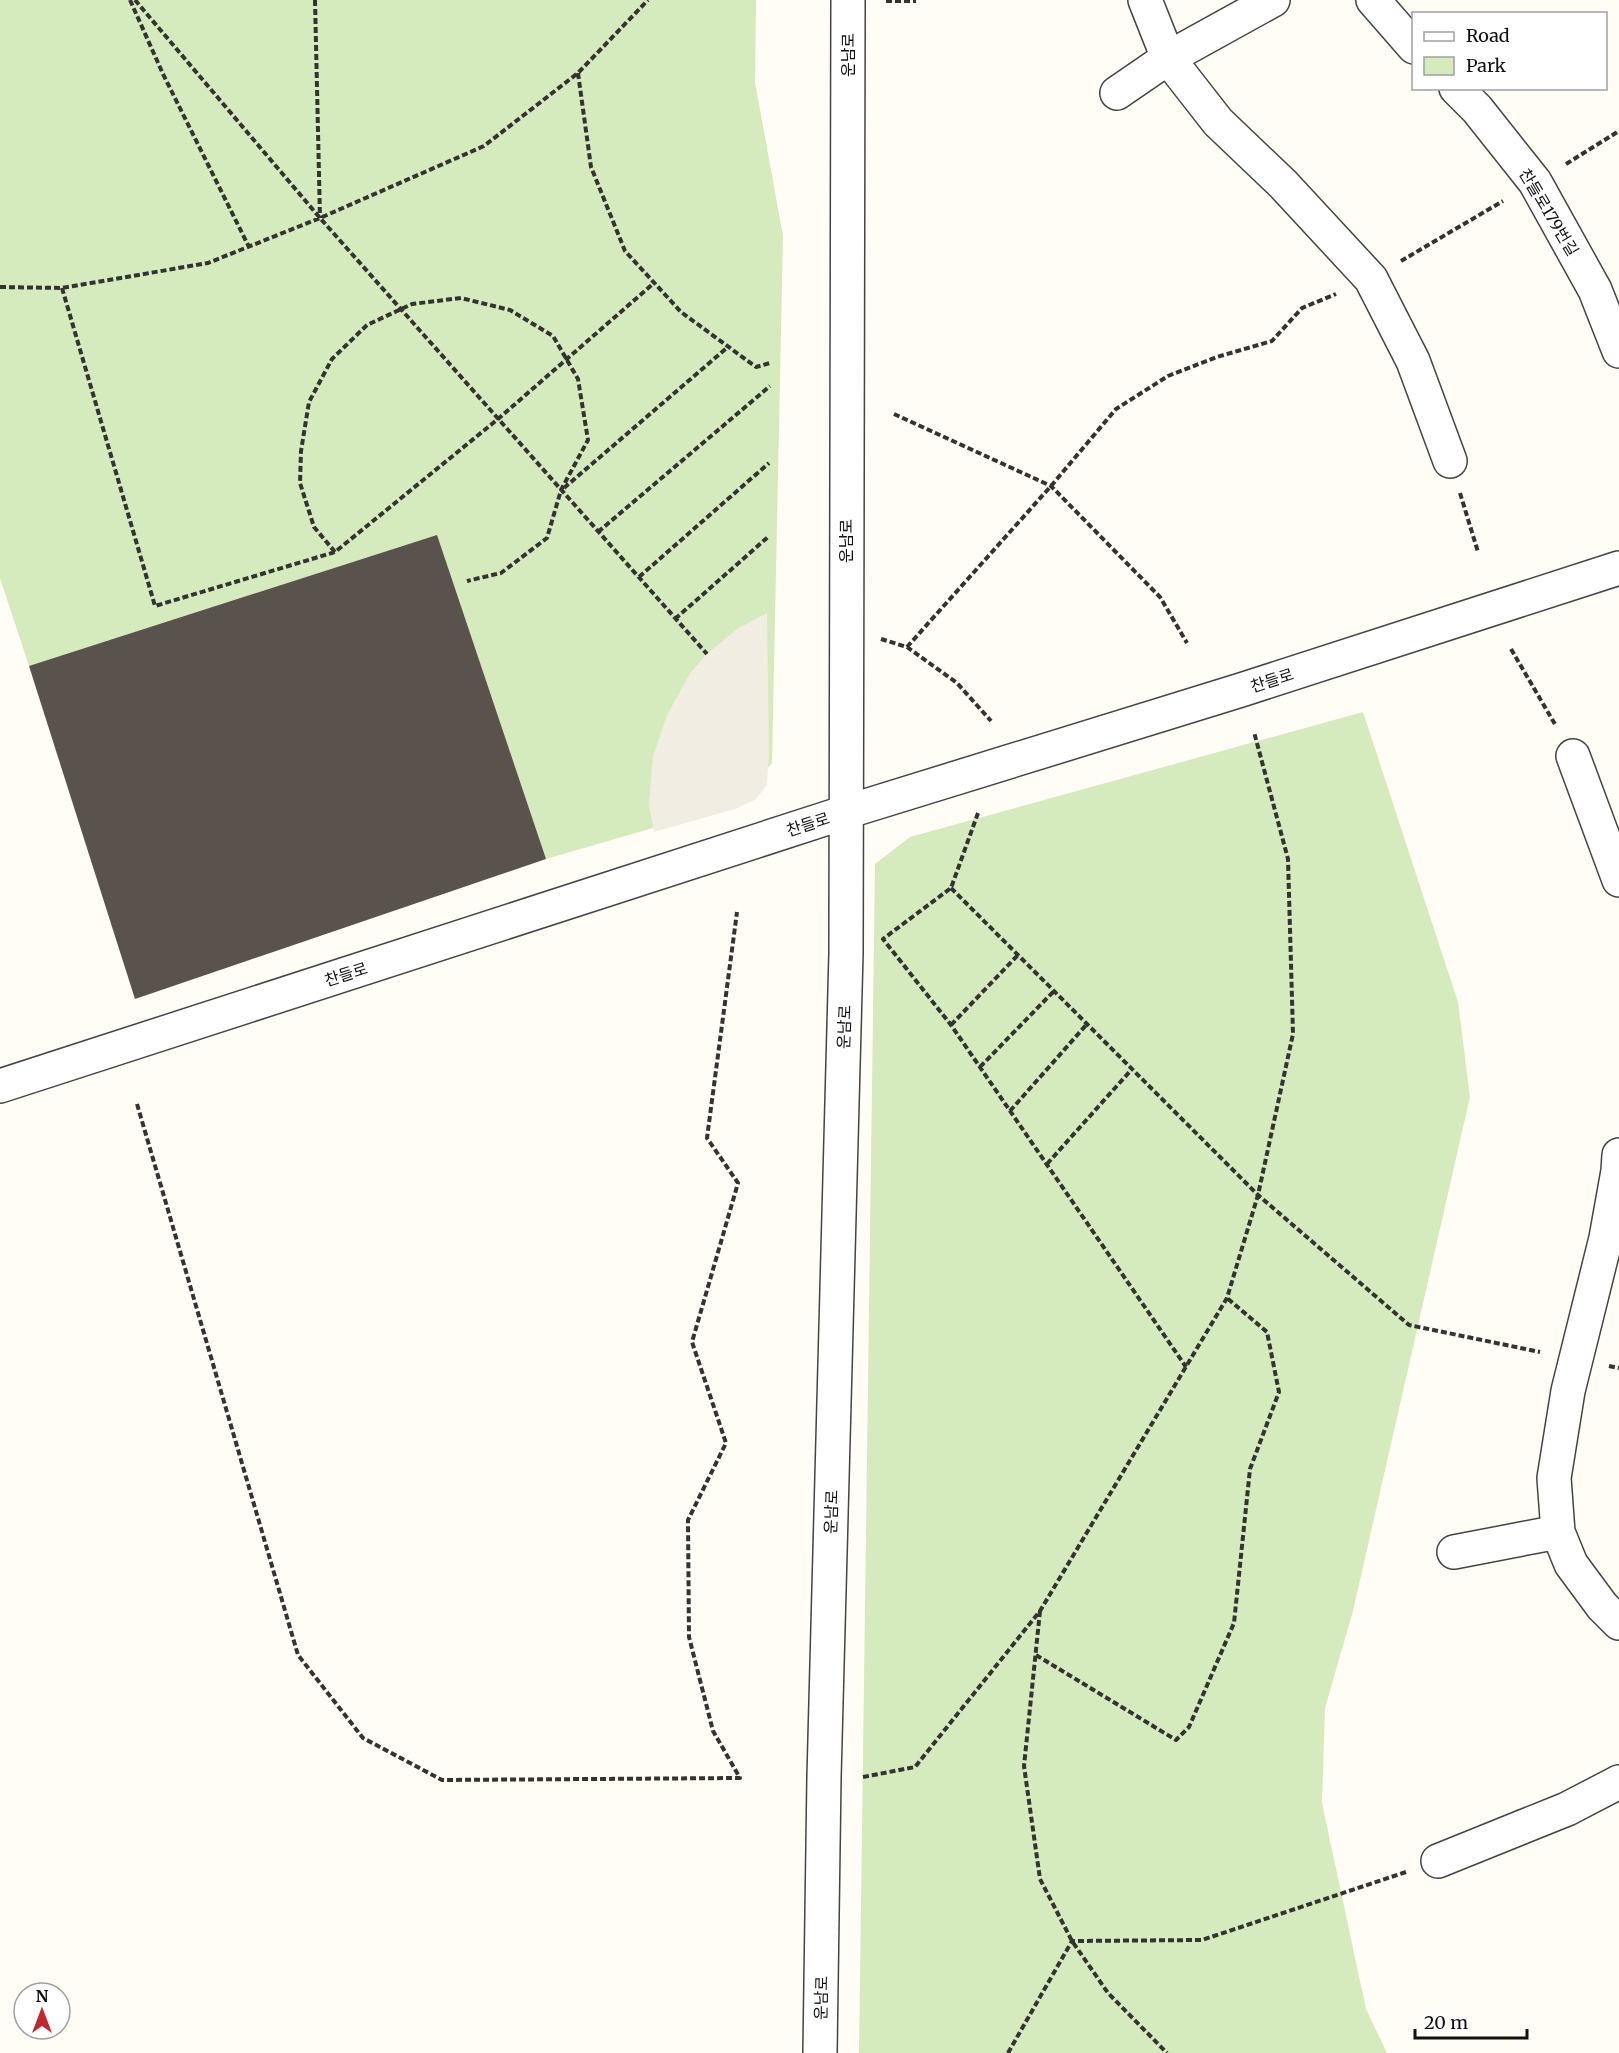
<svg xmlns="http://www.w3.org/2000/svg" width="1619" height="2053" font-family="Merriweather,'Noto Sans KR',serif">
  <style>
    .green { fill: #d5ebbd }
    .plaza { fill: #f1ede2 }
    .building { fill: #5a524d }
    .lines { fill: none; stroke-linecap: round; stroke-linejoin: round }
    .minor-casing { stroke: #444; stroke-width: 36 }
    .path { stroke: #333; stroke-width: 4; stroke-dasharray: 6 3; stroke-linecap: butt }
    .minor { stroke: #fff; stroke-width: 33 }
    .labels { text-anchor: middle; stroke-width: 6; stroke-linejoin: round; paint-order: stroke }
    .street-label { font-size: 16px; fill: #111; stroke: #fff }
  </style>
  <rect width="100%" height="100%" fill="#fffdf5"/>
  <!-- green -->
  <path class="green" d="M0,0H756L755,82L783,236L772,763L739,803L546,859L29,666L0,578Z
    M1363,712L1458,1002L1470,1097L1353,1611L1325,1708L1322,1803L1366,2009L1387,2053H859L875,864L910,837Z"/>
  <!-- plaza -->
  <path class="plaza" d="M767,613L769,752L767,785L755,800L735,809L654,832L649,804L653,756L668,713L691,672L707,654L737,629Z"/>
  <!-- building -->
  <path class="building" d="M437,535L546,859L135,999L29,666Z"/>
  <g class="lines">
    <!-- minor casing -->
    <g class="minor-casing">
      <path id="minor" d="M1145,0L1168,58L1218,122L1283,184L1371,279L1413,361L1450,461
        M1373,0L1414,47
        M1456,88L1477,109L1535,182L1595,290L1619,351
        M1117,93L1168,58L1273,0
        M1573,756L1619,880
        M0,1086L846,812L1241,690L1619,568
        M1619,1155L1618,1171L1606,1238L1568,1391L1554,1478L1558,1532L1571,1564L1602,1606L1619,1623
        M1454,1552L1558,1532
        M1438,1861L1567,1809L1619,1782
        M820,2053L824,1777L846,953L848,0"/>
    </g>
    <!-- path -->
    <path class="path" d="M130,0L163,74L249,247
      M135,0L320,218L707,654
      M315,0L320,218
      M886,1H916
      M578,73L591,167L625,251L681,312L756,367L770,363
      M1566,164L1619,131
      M1401,261L1503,201
      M0,287L62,288L208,263L320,218L484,146L578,73L648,0
      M62,288L155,606L335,552L498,419L654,283
      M894,414L1051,486L1160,597L1187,643
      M564,488L729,346
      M1460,493L1478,552
      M598,532L770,386
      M335,552L314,527L300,483L301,451L309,402L332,359L367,325L412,304L461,298L510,310L553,336L578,379L588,440L561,490L547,538L501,573L467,581
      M639,577L769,463
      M675,619L768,537
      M881,639L907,647L957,683L991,721
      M907,647L1051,486L1116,409L1168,376L1217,357L1272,341L1302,308L1336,294
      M1511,649L1556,726
      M978,813L951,888L883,939L951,1025L1186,1367
      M951,888L1258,1195L1409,1325L1540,1352
      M951,1025L1018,955
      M980,1067L1054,991
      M137,1104L298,1655L363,1738L442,1780L740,1778L713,1731L689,1637L688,1520L726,1443L692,1342L738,1183L707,1138L737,912
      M1010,1111L1087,1024
      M1047,1164L1132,1069
      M1609,1366L1619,1368
      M1040,1611L1024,1766L1040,1879L1072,1941L1108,1993L1167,2053
      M1036,1655L1176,1740L1189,1727L1234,1623L1250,1469L1279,1392L1267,1332L1227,1298
      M863,1777L915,1767L1040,1611L1227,1298L1258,1195L1293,1034L1288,859L1254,732
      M1008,2053L1072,1941L1202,1940L1406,1872"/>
    <!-- minor -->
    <use href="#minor" class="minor"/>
  </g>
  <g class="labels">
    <!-- street labels -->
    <g class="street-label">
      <text transform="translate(848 55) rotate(-90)" y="6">운남로</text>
      <text transform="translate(1549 212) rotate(59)" y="6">찬들로179번길</text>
      <text transform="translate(846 541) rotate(-90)" y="6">운남로</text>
      <text transform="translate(1272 680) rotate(-18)" y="6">찬들로</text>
      <text transform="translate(808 824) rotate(-18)" y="6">찬들로</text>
      <text transform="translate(346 974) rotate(-18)" y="6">찬들로</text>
      <text transform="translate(844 1027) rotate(-88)" y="6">운남로</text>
      <text transform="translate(831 1512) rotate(-88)" y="6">운남로</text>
      <text transform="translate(821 1998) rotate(-89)" y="6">운남로</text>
    </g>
  </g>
  <!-- legend -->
  <rect x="1412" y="12" width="195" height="78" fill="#ffffff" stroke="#a0a0a0" stroke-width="1.5"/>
  <rect x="1424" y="32" width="30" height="9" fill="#ffffff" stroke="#a0a0a0" stroke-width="1.5"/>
  <text x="1466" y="42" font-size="18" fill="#111111">Road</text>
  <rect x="1424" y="57" width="30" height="18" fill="#d5ebbd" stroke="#a0a0a0" stroke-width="1.5"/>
  <text x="1466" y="72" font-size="18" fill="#111111">Park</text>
  <!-- north arrow -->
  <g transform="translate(42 2011)"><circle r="28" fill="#ffffff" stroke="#a0a0a0" stroke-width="1.5"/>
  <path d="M0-4.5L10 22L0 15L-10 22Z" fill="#c4262e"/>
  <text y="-9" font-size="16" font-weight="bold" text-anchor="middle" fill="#111111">N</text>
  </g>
  <!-- scale -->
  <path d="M1415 2029v9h112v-9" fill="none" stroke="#111111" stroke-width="3"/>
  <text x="1424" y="2029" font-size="18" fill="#111111" stroke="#ffffff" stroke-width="4.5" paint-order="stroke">20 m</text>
</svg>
